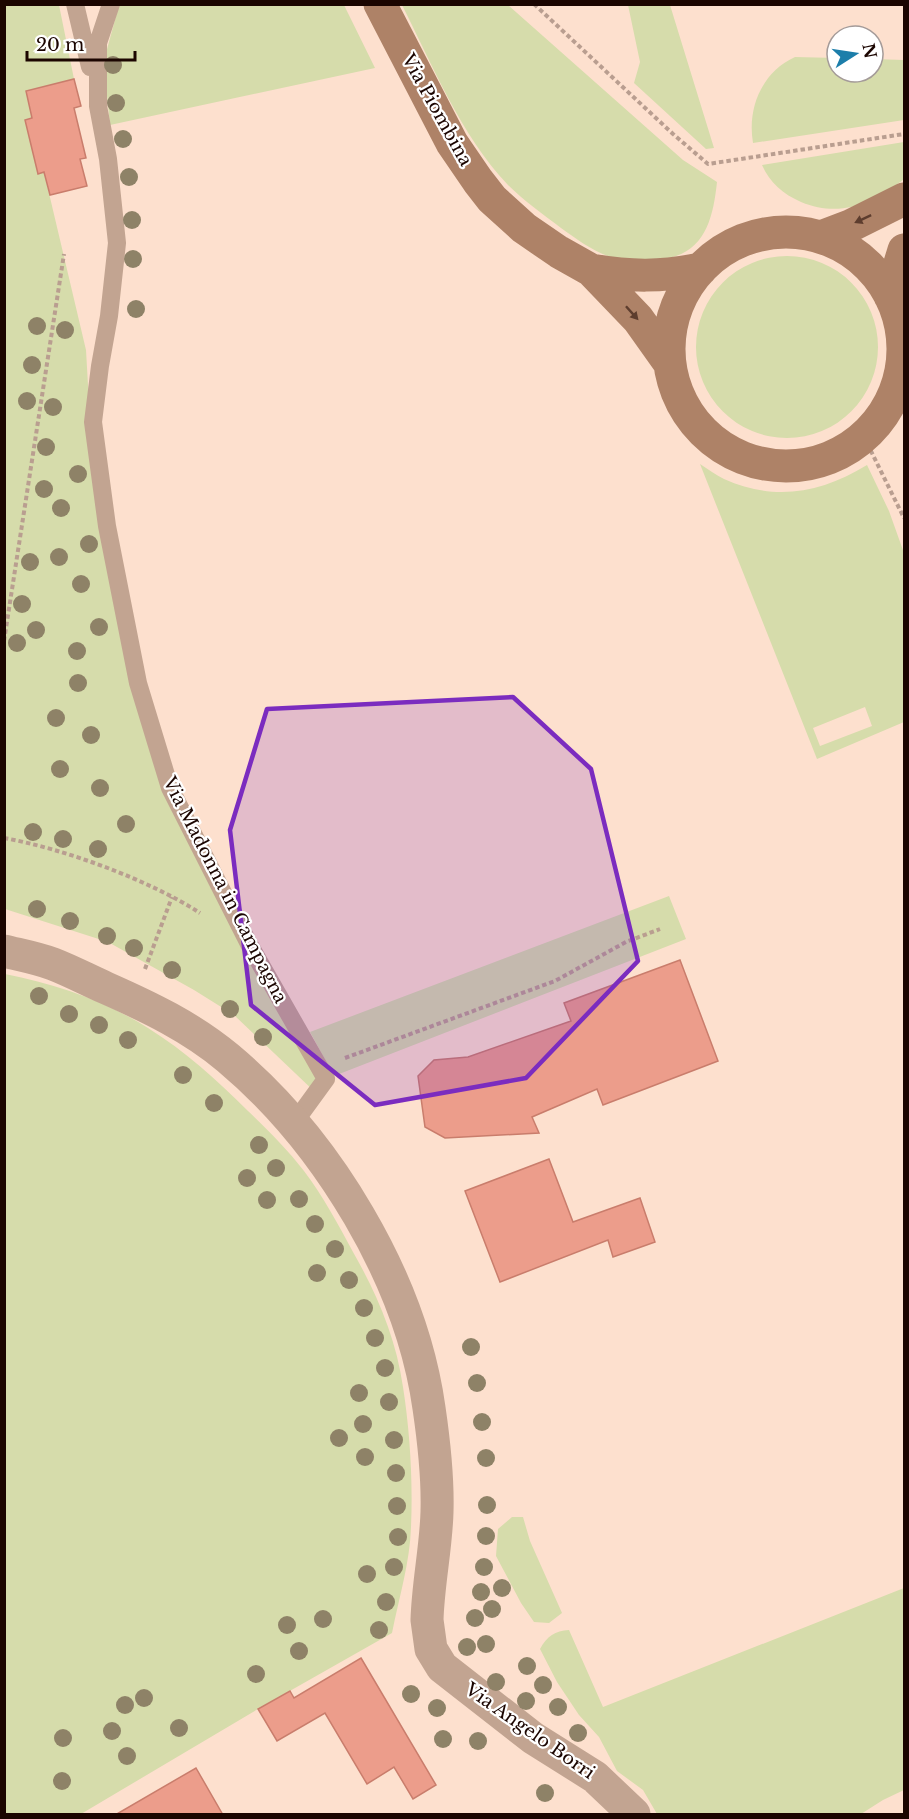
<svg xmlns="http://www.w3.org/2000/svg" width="909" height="1819" font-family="'Libre Baskerville',serif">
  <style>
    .green { fill: #d6dcab; fill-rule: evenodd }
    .building { fill: #ec9d8b; stroke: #c97d6c; stroke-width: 1.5 }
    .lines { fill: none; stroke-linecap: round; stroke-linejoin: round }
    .path { stroke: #b99e90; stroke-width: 4; stroke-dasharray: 4.5 3; stroke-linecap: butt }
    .lane { stroke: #c2a491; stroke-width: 18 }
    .street { stroke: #c2a491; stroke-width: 33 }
    .secondary { stroke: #ae8267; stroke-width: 33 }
    .tree { fill: #8e8267 }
    .oneway { fill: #5d3d2e }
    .marked { fill: #7b2cbf; fill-opacity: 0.2; stroke: #7b2cbf; stroke-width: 4.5; stroke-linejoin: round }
    .labels { text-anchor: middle; stroke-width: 4.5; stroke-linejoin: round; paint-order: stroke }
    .street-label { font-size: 18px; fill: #1b0500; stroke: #fff }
  </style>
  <rect width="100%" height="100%" fill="#fde0ce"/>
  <!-- green -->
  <path class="green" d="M5,5H59L74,79L26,91L32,118L25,120L39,174L44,172L86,350L88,385L107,526L170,788L318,1067L316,1093L234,1015L194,990L108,942L5,909Z
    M119,5H344L375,68L110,125L106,86V53Z
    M402,5H508L683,160L717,182C713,220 704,257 658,259C646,259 633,261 621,259C600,257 578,240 561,228C543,214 524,201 508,185C460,134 433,66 402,5Z
    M628,5H670L714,148L706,149L634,83L640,62Z
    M795,57L837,58V72H873V59L904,60V120L753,143C747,108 762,72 795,57Z
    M904,142V179C873,204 840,218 801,202C783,194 770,183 762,165Z
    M696 347a91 91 0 1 1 182 0a91 91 0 1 1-182 0Z
    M700,464C708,469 716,475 724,479C775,502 821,493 867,465L889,511L904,553V722L817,759ZM865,707L872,726L820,746L813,728Z
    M669,896L686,939L334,1076L310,1032Z
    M5,974C55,984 104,1000 148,1028C185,1051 217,1080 248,1111C268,1130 287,1149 304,1171C323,1196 338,1224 353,1252C377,1294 396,1338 403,1387C410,1432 413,1481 411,1527C410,1562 399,1598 392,1633L258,1709L81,1814H5Z
    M512,1517H523L530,1541L562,1613L549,1623L534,1622L521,1603L496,1556L498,1529Z
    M904,1588V1790L883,1800L861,1814H657L643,1790L617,1771L599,1737L579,1715L557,1682L540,1649C547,1636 555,1631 569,1630L603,1707Z"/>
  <!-- building -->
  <path class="building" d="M74,79L81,106L74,108L86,158L80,159L87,186L50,195L44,172L38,174L25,120L32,118L26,91Z
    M680,960L718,1061L603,1105L597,1089L532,1117L539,1133L445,1138L425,1127L418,1076L434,1060L468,1057L571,1021L564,1003Z
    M549,1159L573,1222L640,1198L655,1242L613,1257L608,1240L500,1282L465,1191Z
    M361,1658L436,1785L413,1799L394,1767L367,1784L325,1713L277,1741L258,1709L290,1691L294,1698Z
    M196,1768L223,1815H115Z"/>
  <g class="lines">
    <!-- path -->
    <path class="path" d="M534,4L673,134L708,164L904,134
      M864,437L904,518
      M4,641L64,254
      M4,838C65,849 149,880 200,913
      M145,969L172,897
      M345,1058L555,981L626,942L660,929"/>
    <!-- lane -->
    <path class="lane" d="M75,4L90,67
      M111,4L98,43V106L108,159L117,243L109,316L100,366L93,422L107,526L138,683L170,788L249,944L326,1079L294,1123"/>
    <!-- street -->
    <path class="street" d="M4,951C20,955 37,958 53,964C71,971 88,980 106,988C149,1007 191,1027 228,1058C327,1141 411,1279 429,1408C434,1442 438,1477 437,1512C436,1548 428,1584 427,1620L431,1649L442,1667L533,1738L595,1777L634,1814"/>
    <!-- secondary -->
    <path class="secondary" d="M380,4L452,143L478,181L492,199L524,228L559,252L591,270L638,319L670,364
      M669 349a117 117 0 1 1 234 0a117 117 0 1 1-234 0Z
      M821,237L850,226L904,199
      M591,270C632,277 660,277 701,269
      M890,296L904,250"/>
  </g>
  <!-- trees -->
  <g class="tree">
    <circle cx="113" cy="65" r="9"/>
    <circle cx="116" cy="103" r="9"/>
    <circle cx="123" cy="139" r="9"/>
    <circle cx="129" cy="177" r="9"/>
    <circle cx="132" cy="220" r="9"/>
    <circle cx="133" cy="259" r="9"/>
    <circle cx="136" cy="309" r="9"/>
    <circle cx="37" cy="326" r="9"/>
    <circle cx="65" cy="330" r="9"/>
    <circle cx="32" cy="365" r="9"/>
    <circle cx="27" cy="401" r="9"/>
    <circle cx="53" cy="407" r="9"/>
    <circle cx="46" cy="447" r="9"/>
    <circle cx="78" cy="474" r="9"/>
    <circle cx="44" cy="489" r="9"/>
    <circle cx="61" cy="508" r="9"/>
    <circle cx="89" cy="544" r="9"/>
    <circle cx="59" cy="557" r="9"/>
    <circle cx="30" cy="562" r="9"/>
    <circle cx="81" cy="584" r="9"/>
    <circle cx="22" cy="604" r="9"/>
    <circle cx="99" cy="627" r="9"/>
    <circle cx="36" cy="630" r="9"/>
    <circle cx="17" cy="643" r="9"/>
    <circle cx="77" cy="651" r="9"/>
    <circle cx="78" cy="683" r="9"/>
    <circle cx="56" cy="718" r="9"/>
    <circle cx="91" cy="735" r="9"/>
    <circle cx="60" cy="769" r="9"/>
    <circle cx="100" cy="788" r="9"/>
    <circle cx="126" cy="824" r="9"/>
    <circle cx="33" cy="832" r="9"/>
    <circle cx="63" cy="839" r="9"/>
    <circle cx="98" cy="849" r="9"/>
    <circle cx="37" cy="909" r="9"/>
    <circle cx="70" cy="921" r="9"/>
    <circle cx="107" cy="936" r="9"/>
    <circle cx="134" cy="948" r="9"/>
    <circle cx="172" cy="970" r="9"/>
    <circle cx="39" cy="996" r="9"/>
    <circle cx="230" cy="1009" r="9"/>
    <circle cx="69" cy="1014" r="9"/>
    <circle cx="99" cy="1025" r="9"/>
    <circle cx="263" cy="1037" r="9"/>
    <circle cx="128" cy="1040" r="9"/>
    <circle cx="183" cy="1075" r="9"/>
    <circle cx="214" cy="1103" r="9"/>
    <circle cx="259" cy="1145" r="9"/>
    <circle cx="276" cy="1168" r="9"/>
    <circle cx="247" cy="1178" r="9"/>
    <circle cx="299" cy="1199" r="9"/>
    <circle cx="267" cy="1200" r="9"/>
    <circle cx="315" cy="1224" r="9"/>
    <circle cx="335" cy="1249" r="9"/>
    <circle cx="317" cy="1273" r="9"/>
    <circle cx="349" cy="1280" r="9"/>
    <circle cx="364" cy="1308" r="9"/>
    <circle cx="375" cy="1338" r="9"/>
    <circle cx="471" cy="1347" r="9"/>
    <circle cx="385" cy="1368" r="9"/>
    <circle cx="477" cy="1383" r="9"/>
    <circle cx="359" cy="1393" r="9"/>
    <circle cx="389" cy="1402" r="9"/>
    <circle cx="482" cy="1422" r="9"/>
    <circle cx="363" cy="1424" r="9"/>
    <circle cx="339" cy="1438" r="9"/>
    <circle cx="394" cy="1440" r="9"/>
    <circle cx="365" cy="1457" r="9"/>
    <circle cx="486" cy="1458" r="9"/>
    <circle cx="396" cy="1473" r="9"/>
    <circle cx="487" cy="1505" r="9"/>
    <circle cx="397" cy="1506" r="9"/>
    <circle cx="486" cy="1536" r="9"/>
    <circle cx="398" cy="1537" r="9"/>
    <circle cx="394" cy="1567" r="9"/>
    <circle cx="484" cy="1567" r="9"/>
    <circle cx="367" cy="1574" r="9"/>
    <circle cx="502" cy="1588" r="9"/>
    <circle cx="481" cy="1592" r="9"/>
    <circle cx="386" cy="1602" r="9"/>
    <circle cx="492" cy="1609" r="9"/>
    <circle cx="475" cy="1618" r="9"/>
    <circle cx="323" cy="1619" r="9"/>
    <circle cx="287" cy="1625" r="9"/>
    <circle cx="379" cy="1630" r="9"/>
    <circle cx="486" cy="1644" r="9"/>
    <circle cx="467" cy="1647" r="9"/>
    <circle cx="299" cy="1651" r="9"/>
    <circle cx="527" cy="1666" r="9"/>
    <circle cx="256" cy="1674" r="9"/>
    <circle cx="496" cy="1682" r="9"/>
    <circle cx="543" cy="1685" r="9"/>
    <circle cx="411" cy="1694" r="9"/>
    <circle cx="144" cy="1698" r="9"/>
    <circle cx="526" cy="1701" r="9"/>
    <circle cx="125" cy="1705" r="9"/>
    <circle cx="558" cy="1707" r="9"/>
    <circle cx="437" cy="1708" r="9"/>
    <circle cx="179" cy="1728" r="9"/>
    <circle cx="112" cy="1731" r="9"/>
    <circle cx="578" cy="1733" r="9"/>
    <circle cx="63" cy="1738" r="9"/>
    <circle cx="443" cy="1739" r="9"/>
    <circle cx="478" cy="1741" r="9"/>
    <circle cx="127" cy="1756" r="9"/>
    <circle cx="62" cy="1781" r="9"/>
    <circle cx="545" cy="1793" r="9"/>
  </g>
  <!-- one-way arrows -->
  <defs><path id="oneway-solid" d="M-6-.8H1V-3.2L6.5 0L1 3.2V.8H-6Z" transform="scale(1.5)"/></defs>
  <g class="oneway">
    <use href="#oneway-solid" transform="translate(863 219) rotate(155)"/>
    <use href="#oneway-solid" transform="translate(632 313) rotate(48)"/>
  </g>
  <!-- marked area -->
  <path class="marked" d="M513,697L591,769L638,961L526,1078L375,1105L251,1005L230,830L267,709Z"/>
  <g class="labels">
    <!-- street labels -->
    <g class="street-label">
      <text transform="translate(437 110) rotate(61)" y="6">Via Piombina</text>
      <text transform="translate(225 890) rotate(63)" y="6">Via Madonna in Campagna</text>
      <text transform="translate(530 1731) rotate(35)" y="6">Via Angelo Borri</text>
    </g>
  </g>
  <!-- border -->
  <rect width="909" height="1819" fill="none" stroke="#1b0500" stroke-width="12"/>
  <!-- north arrow -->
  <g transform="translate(855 54) rotate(78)"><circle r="28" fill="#ffffff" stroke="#a49b99" stroke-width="1.5"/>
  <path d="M0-4.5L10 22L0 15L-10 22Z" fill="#1c7eaa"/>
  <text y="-9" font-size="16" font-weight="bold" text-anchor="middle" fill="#1b0500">N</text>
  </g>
  <!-- scale -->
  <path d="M27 51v9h108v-9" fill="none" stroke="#1b0500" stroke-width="3"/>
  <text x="36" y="51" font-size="18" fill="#1b0500" stroke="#ffffff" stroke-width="4.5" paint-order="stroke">20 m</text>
</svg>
